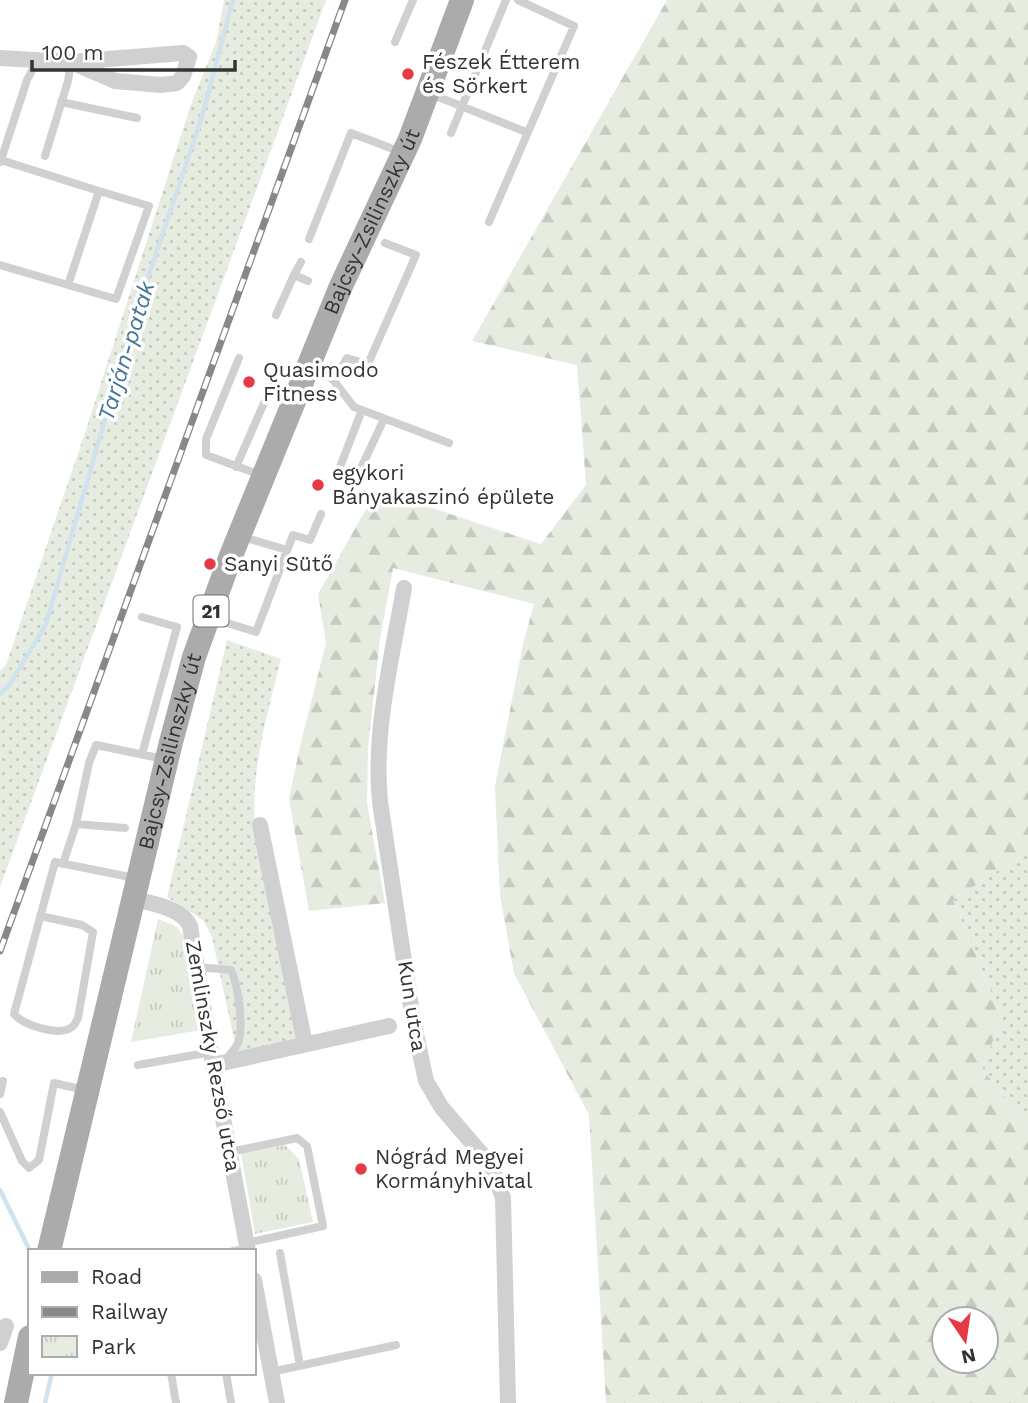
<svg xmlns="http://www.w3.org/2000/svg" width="1028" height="1403" font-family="'Work Sans',sans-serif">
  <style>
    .grass { fill: url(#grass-dots) }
    .forest { fill: url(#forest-firs); fill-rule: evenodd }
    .park { fill: url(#park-tufts) }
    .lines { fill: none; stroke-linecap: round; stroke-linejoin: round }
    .stream { stroke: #cfe2ee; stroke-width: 4.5 }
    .lane { stroke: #d0d0d0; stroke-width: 8 }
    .street { stroke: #d0d0d0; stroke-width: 16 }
    .primary { stroke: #ababab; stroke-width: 24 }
    .rail-casing { stroke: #888; stroke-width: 7 }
    .rail { stroke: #fff; stroke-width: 4.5; stroke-dasharray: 13; stroke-linecap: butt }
    .poi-dot { fill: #e63946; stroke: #fff; stroke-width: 2.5 }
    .labels { text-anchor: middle; stroke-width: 7; stroke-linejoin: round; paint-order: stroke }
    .shield { fill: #fff; stroke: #707070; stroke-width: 2 }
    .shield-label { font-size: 19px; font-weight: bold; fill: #333 }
    .poi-label { font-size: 21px; fill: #333; stroke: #fff; text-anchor: start }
    .street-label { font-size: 21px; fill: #333; stroke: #fff }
    .water-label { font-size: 23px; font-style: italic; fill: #3f7597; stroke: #fff }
  </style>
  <defs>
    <pattern id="grass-dots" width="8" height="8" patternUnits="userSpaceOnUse" patternTransform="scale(1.75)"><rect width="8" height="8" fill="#e6ecdf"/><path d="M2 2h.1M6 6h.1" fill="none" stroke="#c6cbc0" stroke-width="1.8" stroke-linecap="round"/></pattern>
    <pattern id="forest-firs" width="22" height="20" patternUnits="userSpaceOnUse" patternTransform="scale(1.75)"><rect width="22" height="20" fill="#e6ecdf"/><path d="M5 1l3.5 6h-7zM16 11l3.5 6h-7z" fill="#c6cbc0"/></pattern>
    <pattern id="park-tufts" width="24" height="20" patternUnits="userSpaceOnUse" patternTransform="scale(1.75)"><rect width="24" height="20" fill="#e6ecdf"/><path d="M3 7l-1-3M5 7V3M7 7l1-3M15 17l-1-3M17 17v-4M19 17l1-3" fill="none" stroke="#c6cbc0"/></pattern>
  </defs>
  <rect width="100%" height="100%" fill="#fff"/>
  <!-- grass -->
  <path class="grass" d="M224,0H326L0,887V671L6,665L84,436L191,104L216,43Z
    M227,640L281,659C267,716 250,772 255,831L300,1040L237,1053L212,937L203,920L167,897Z
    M1028,851V1124L982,1069L1002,1018L953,900Z"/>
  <!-- forest -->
  <path class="forest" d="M667,0H1028V851L953,900L1002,1018L982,1069L1028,1124V1403H606L589,1115L514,973L500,895L495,786L523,644L534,604L393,568L380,639L368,748L367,803L385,903L309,911L289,799L300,746L326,643L318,594L377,490L541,544L586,485L577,365L472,341ZM944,1319H986V1361H944Z"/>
  <!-- park -->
  <path class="park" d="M158,919L177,927L184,937L201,1030L131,1042Z
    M285,1145L299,1159L313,1222L255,1234L241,1153Z"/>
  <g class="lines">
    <!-- stream -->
    <path class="stream" d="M0,694L10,684L46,624L133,322L201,120L233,0
      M0,1190L30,1251
      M45,1403L52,1373"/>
    <!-- lane -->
    <path class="lane" d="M395,42L413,0
      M431,94L526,132
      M61,102L137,118
      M451,133L506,0
      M45,156L68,81L71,62
      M1,160L27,80L38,59
      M0,162L1,160L99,191L68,285
      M489,222L574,26L518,0
      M309,239L351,133L401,152
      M0,265L116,299L149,206L99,191
      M294,275L301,262
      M276,315L294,275L308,281
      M239,358L206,439V455L261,475
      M313,362L334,381L354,407L449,443
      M334,381L347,358L368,364L416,255L385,243
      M362,466L384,419
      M236,467L271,387L293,397
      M338,472L362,410
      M243,537L287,550
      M142,617L177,627L142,754
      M211,618L256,632L293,535L310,540L321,514
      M125,828L76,824L89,763L96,745L164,759
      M63,864L76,824
      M40,916L82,925L93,932L78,1018C77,1020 74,1026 72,1027C60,1037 22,1025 14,1014L55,862L135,878
      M197,967L231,970C238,985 244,1026 238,1043C235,1049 229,1056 224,1061
      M138,1065L211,1052
      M0,1094L3,1081
      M0,1112L22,1161L29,1168L39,1160L54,1083L85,1090
      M230,1152L297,1138L307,1146L323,1226L247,1243
      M233,1251L248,1249
      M280,1253L300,1366
      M271,1372L396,1345
      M171,1373L176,1403
      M226,1373L231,1403"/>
    <!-- street -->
    <path class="street" d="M0,58L71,62L183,53L189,57L183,76L177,83L161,85L115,81L71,62
      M404,588C392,658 373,731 380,802L413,1020L426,1081L442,1108L491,1165L503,1198L508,1403
      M260,825L305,1044
      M133,899C151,903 182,908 190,926L213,1065L248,1251
      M213,1065L389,1026
      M254,1280L277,1403
      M0,1343L6,1326"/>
    <!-- primary -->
    <g class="primary">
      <path id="s1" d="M49,1251L171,742L194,657L230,558L317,345L341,286L410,139L462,0"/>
      <path d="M16,1403L30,1337"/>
    </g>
    <!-- rail casing -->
    <g class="rail-casing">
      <path id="rail" d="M0,951L345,0"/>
    </g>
    <!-- rail -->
    <use href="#rail" class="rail"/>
  </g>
  <!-- markers -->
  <g class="poi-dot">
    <circle cx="408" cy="74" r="7"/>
    <circle cx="249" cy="382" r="7"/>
    <circle cx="318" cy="485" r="7"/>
    <circle cx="210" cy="564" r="7"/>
    <circle cx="361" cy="1169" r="7"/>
  </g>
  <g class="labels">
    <!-- shield labels -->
    <rect class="shield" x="193.5" y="595.5" width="35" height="31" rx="5"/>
    <g class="shield-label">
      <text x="211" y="618">21</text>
    </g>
    <!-- poi labels -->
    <g class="poi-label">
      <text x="422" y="69">Fészek Étterem<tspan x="422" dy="24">és Sörkert</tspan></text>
      <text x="263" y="377">Quasimodo<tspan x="263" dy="24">Fitness</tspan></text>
      <text x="332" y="480">egykori<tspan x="332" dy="24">Bányakaszinó épülete</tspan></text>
      <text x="224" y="571">Sanyi Sütő</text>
      <text x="375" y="1164">Nógrád Megyei<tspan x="375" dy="24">Kormányhivatal</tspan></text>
    </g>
    <!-- street labels -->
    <g class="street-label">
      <text dy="7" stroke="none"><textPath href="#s1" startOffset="1082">Bajcsy-Zsilinszky út</textPath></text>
      <text dy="7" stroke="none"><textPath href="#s1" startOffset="514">Bajcsy-Zsilinszky út</textPath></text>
      <text transform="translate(412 1006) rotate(81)" y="7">Kun utca</text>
      <text transform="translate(213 1056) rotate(80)" y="7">Zemlinszky Rezső utca</text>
    </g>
    <!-- water labels -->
    <g class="water-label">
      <text transform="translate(126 351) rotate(-73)" y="8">Tarján-patak</text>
    </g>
  </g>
  <!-- legend -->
  <rect x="28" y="1249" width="228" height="126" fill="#ffffff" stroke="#adadad" stroke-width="2"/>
  <rect x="42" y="1272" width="35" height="10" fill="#ababab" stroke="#adadad" stroke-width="2"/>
  <text x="91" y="1284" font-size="21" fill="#333333">Road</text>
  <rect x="42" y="1307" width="35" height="10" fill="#888888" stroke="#adadad" stroke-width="2"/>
  <text x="91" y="1319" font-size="21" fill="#333333">Railway</text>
  <rect x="42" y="1336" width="35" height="21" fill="url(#park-tufts)" stroke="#adadad" stroke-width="2"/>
  <text x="91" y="1354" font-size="21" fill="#333333">Park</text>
  <!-- north arrow -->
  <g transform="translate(965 1340) rotate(167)"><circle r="33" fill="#ffffff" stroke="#adadad" stroke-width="2"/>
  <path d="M0-5L12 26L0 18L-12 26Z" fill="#e63946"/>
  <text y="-10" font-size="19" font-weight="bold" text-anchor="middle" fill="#333333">N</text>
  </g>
  <!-- scale -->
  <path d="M32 60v10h203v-10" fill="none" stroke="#333333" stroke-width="3.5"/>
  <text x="42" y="60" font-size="21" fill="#333333" stroke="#ffffff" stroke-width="5" paint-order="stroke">100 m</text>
</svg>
